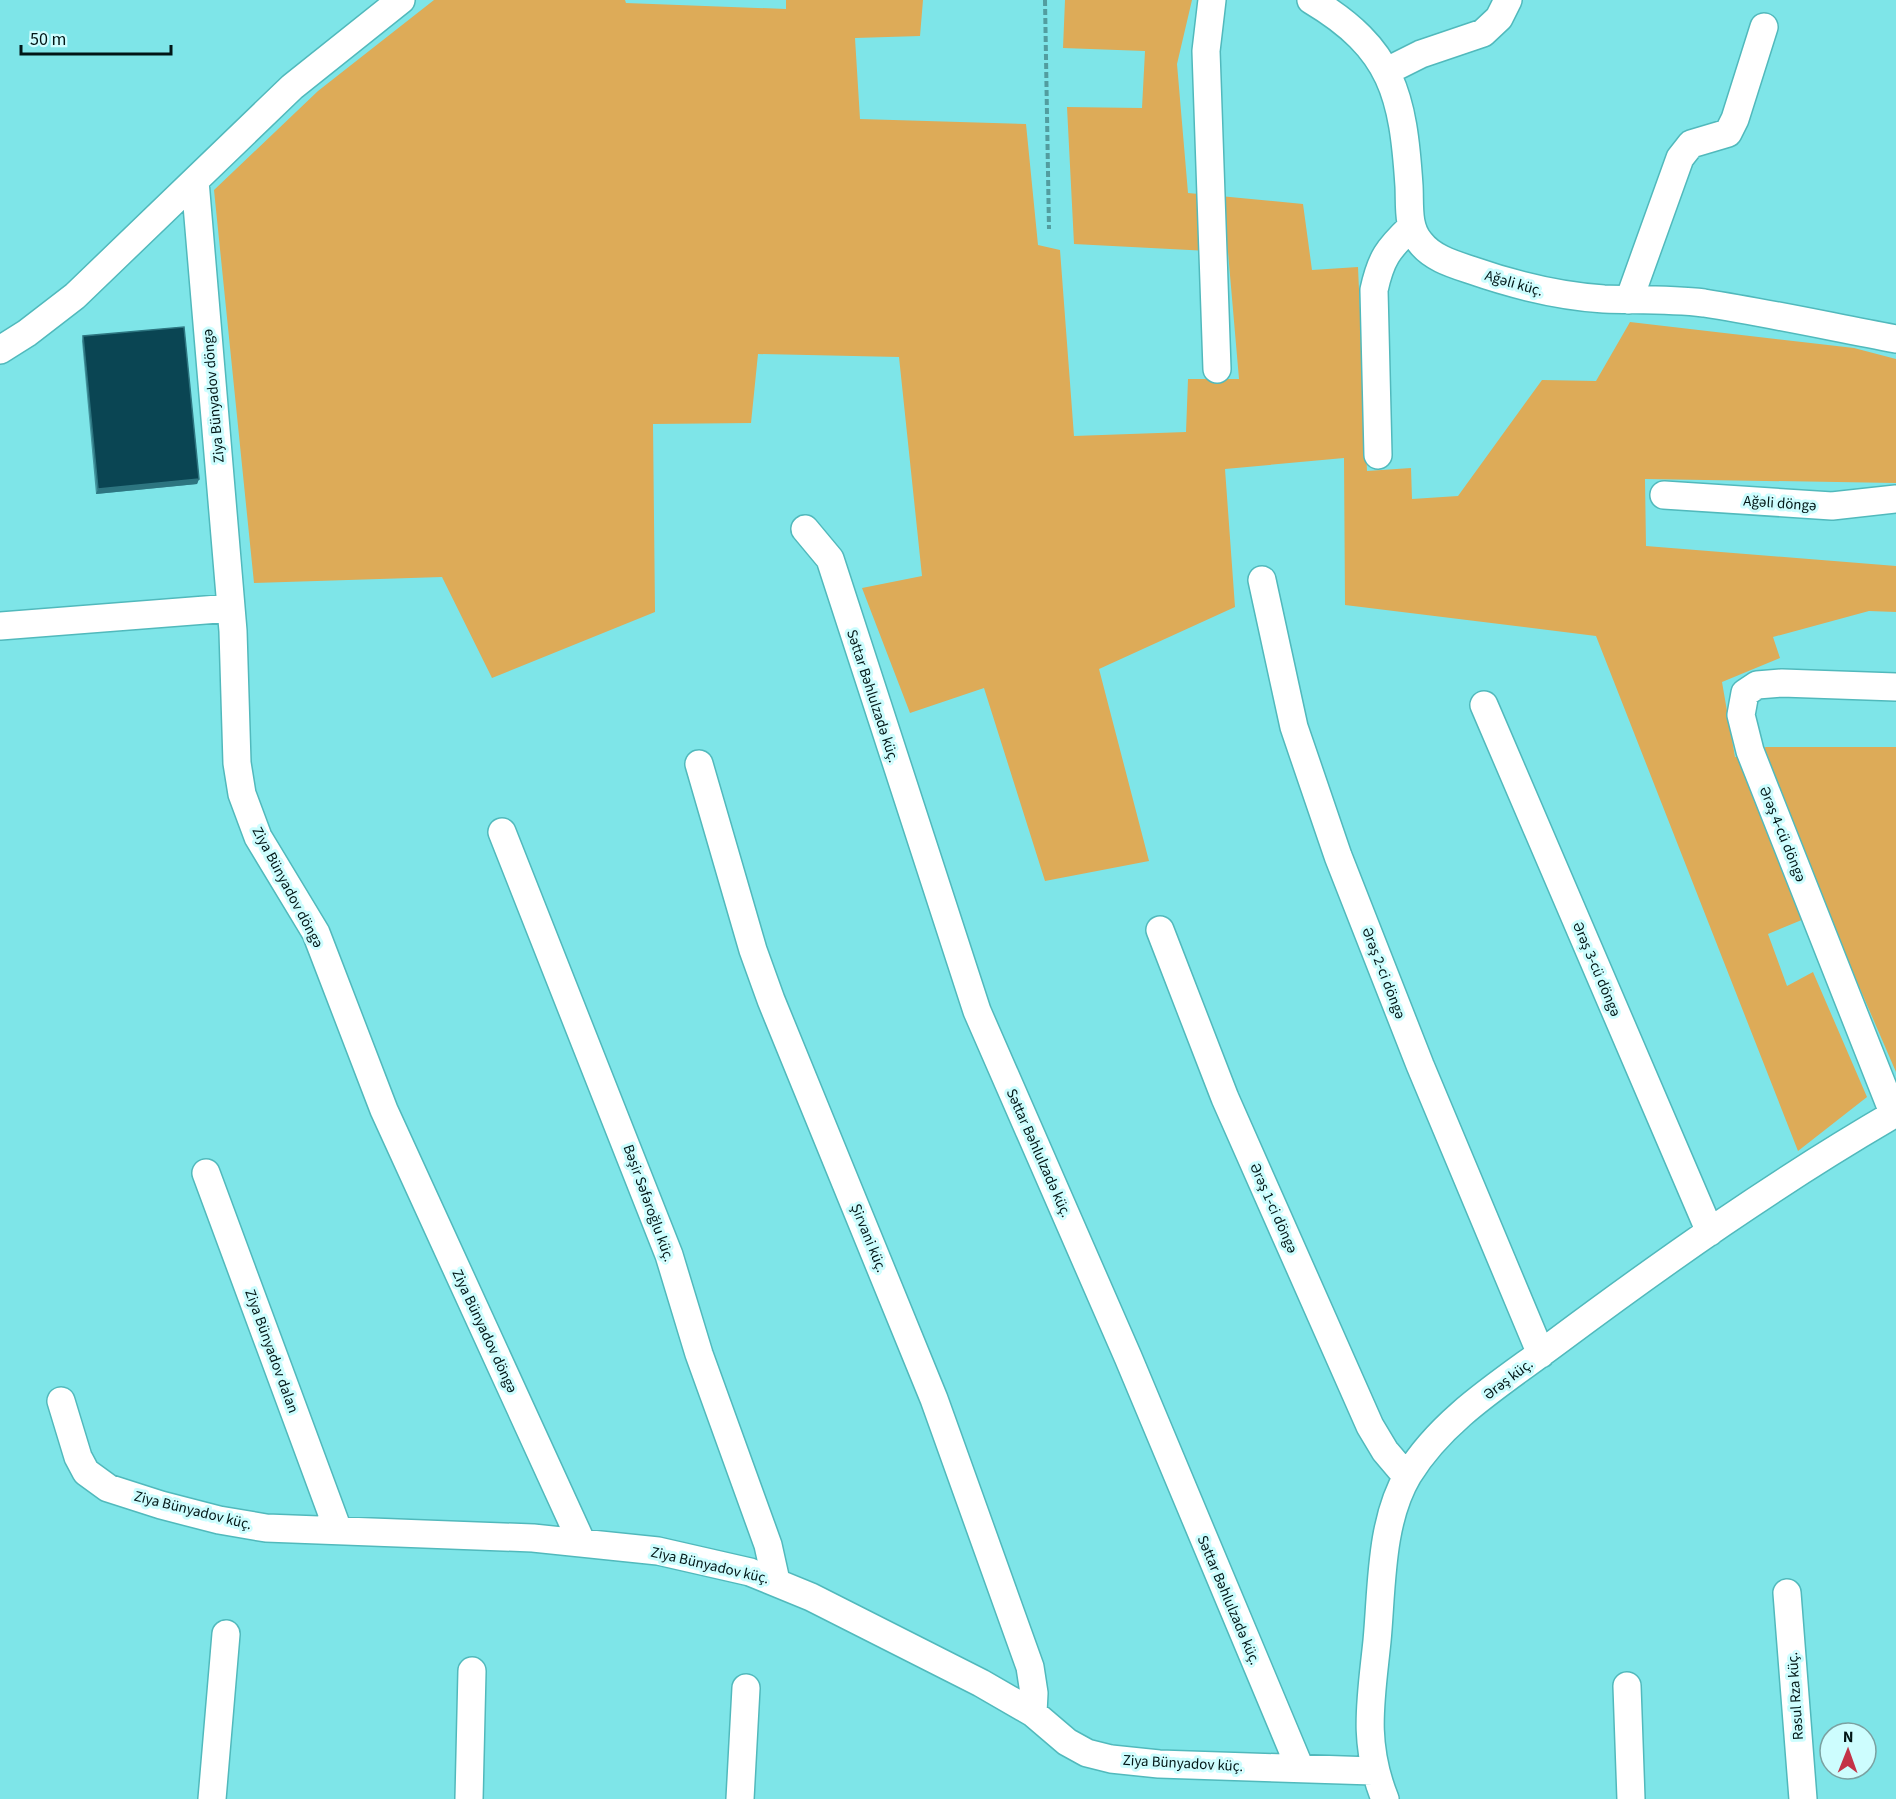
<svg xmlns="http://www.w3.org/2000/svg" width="1896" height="1799" font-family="'Source Sans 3',sans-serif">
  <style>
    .green { fill: #ddab58 }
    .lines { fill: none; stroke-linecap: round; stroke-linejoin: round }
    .minor-casing { stroke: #51b9bc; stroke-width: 30 }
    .path { stroke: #529d9f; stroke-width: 4; stroke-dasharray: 6 3; stroke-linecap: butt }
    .minor { stroke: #fff; stroke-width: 27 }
    .wall { fill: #44959e }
    .shaded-wall { fill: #2d7580 }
    .building { fill: #0a4553; stroke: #2d7580; stroke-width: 1.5 }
    .labels { text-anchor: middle; stroke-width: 6; stroke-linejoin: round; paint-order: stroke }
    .street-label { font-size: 15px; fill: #011616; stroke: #cdfdfe }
  </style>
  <rect width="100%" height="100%" fill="#7ee5e8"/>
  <!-- green -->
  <path class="green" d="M434,0H625L626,3L786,9V0H923L920,36L855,38L860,119L1026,124L1038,245L1060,250L1074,436L1186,432L1188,379H1239L1228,252L1074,244L1067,107L1142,108L1145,51L1063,48L1065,0H1192L1177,64L1188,193L1303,204L1312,270L1358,267L1367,471L1411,468L1412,499L1458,496L1542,380L1596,381L1630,322L1854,348L1896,359V483L1645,479L1646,546L1896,566V612L1869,611L1773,637L1780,658L1722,682L1735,757L1766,747H1896V1072L1826,910L1768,934L1787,986L1813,972L1867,1097L1798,1151L1596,636L1345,605L1344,458L1225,469L1235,607L1099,669L1149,861L1045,881L984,688L910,713L862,588L922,576L899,357L758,354L751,423L653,424L655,612L492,678L442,577L254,583L214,190L318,91Z"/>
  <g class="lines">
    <!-- minor casing -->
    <g class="minor-casing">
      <path id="minor" d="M1212,0L1206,51L1217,369
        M1311,0C1393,49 1403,95 1409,186C1410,205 1407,227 1420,242C1432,258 1453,264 1471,270C1514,285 1557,296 1604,299C1637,300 1671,299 1704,303C1768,313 1832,327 1896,339
        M1387,71L1421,54L1483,33L1499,18L1508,0
        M195,181L233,631L237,763L242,794L258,837L316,933L384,1110L582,1543
        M1629,300L1680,158L1691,144L1728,133L1735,119L1764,27
        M0,350L27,333L75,296L292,87L401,0
        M1378,455L1374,290C1381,258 1388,249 1411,227
        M1664,495L1832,506L1896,499
        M805,529L830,559L977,1011L1128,1357L1300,1768
        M1262,580L1294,727L1338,856L1420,1065L1541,1354
        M0,626L231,608
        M1484,705L1710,1232
        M699,764L753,950L771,1000L934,1399L1030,1667L1034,1693L1033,1713
        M502,832L669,1255L699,1354L768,1545L776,1581
        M1160,930L1225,1098L1370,1426L1385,1451L1407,1477
        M1894,1115L1750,751L1741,715L1745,693L1757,685L1782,683L1896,687
        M206,1173L338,1530
        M61,1401L78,1457L86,1472L108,1488L161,1505L219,1520L266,1528L533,1538L658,1551L750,1572L811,1597L981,1683L1033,1713L1067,1742L1087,1753L1111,1759L1159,1764L1373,1771
        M1787,1593L1803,1799
        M1627,1686L1631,1799
        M212,1799L226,1634
        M469,1799L472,1671
        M740,1799L746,1688
        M1385,1799C1362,1742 1371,1700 1377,1641C1382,1588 1380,1522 1408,1475C1443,1418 1503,1382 1555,1343C1665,1261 1777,1182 1896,1113"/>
    </g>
    <!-- path -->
    <path class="path" d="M1045,0L1049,229"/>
    <!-- minor -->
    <use href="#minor" class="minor"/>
  </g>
  <!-- wall -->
  <path class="wall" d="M83,336L199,479L197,484L96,494L82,341Z"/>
  <!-- shaded-wall -->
  <path class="shaded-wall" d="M199,479L197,484L96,494L98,489Z"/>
  <!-- building -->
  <path class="building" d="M184,327L199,479L98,489L83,336Z"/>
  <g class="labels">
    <!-- street labels -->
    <g class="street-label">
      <text transform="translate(1514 283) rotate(16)" y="5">Ağəli küç.</text>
      <text transform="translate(213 396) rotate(-95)" y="5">Ziya Bünyadov döngə</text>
      <text transform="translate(1780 503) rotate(4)" y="5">Ağəli döngə</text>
      <text transform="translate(873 696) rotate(72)" y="5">Səttar Bəhlulzadə küç.</text>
      <text transform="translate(1783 834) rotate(68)" y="5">Ərəş 4-cü döngə</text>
      <text transform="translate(288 887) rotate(62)" y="5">Ziya Bünyadov döngə</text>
      <text transform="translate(1597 969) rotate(67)" y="5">Ərəş 3-cü döngə</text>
      <text transform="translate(1384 973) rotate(69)" y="5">Ərəş 2-ci döngə</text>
      <text transform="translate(1039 1153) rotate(66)" y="5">Səttar Bəhlulzadə küç.</text>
      <text transform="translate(649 1203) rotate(70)" y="5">Bəşir Səfəroğlu küç.</text>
      <text transform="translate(1274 1208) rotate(66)" y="5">Ərəş 1-ci döngə</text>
      <text transform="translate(869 1238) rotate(68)" y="5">Şirvani küç.</text>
      <text transform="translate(485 1331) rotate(65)" y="5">Ziya Bünyadov döngə</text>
      <text transform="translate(272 1351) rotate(70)" y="5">Ziya Bünyadov dalan</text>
      <text transform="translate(1508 1379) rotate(-37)" y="5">Ərəş küç.</text>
      <text transform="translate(193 1510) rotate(14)" y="5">Ziya Bünyadov küç.</text>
      <text transform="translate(710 1565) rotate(13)" y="5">Ziya Bünyadov küç.</text>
      <text transform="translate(1229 1600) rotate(67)" y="5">Səttar Bəhlulzadə küç.</text>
      <text transform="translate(1795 1696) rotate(-94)" y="5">Rəsul Rza küç.</text>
      <text transform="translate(1183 1763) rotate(3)" y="5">Ziya Bünyadov küç.</text>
    </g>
  </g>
  <!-- north arrow -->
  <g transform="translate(1848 1751) rotate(1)"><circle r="28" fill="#cdfdfe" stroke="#7ba1a1" stroke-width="1.5"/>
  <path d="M0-4.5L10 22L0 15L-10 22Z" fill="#c33347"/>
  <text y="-9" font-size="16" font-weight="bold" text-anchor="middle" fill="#011616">N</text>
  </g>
  <!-- scale -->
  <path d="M21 45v9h150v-9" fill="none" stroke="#011616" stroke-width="3"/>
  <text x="30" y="45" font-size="18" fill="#011616" stroke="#cdfdfe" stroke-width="4.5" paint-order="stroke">50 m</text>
</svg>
